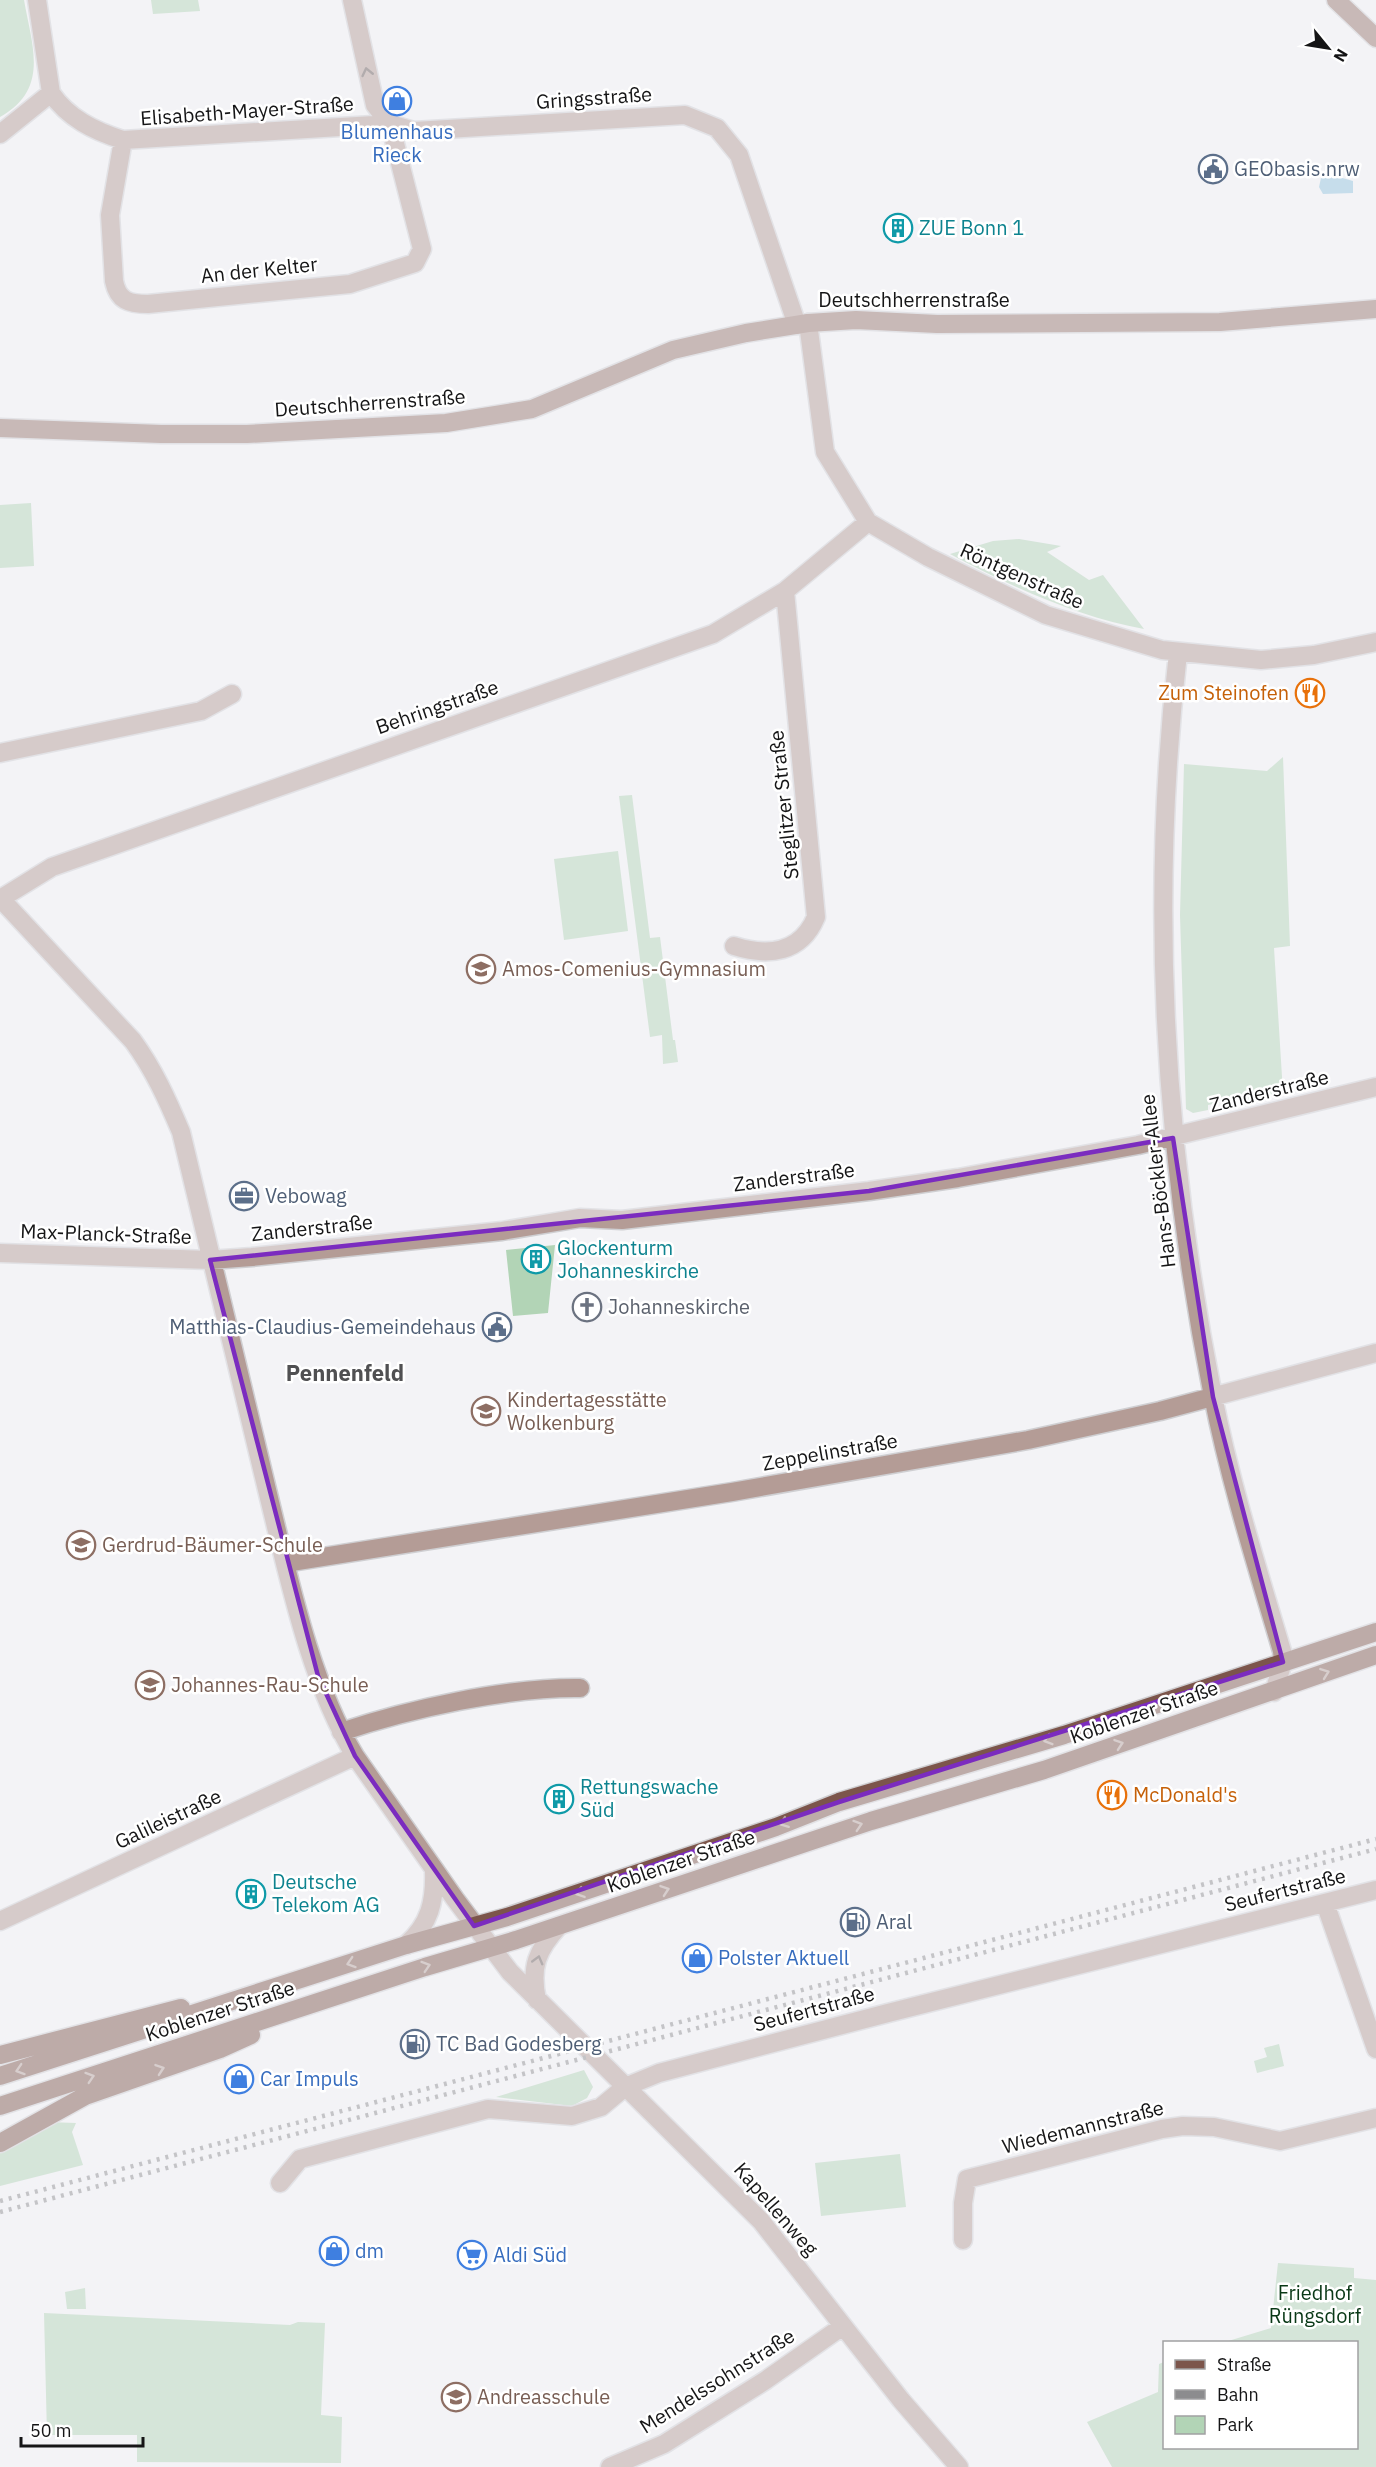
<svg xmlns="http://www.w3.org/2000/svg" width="1376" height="2467" font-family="'IBM Plex Sans',sans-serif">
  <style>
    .green { fill: #b2d4b6 }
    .water { fill: #91c4de }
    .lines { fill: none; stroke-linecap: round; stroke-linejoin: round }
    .street-casing { stroke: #cfcfd2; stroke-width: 21 }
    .secondary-casing { stroke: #cfcfd2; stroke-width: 21 }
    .primary-casing { stroke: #cfcfd2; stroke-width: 21 }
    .street { stroke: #b49c96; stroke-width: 18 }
    .secondary { stroke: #94736a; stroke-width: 18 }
    .primary { stroke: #7c554b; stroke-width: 18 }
    .rail { stroke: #8c8c8e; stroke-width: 4.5; stroke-dasharray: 3 6; stroke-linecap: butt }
    .oneway { stroke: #645856 }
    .oneway2 { stroke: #b7a29c }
    .marked { fill: none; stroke: #7b2cbf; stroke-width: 4.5; stroke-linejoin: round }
    .labels { text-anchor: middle; stroke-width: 5; stroke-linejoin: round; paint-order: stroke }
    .street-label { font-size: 20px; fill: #151516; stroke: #fff }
    .shop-label { font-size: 20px; fill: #366cbe; stroke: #fff; text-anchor: start }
    .service-label { font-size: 20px; fill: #4e5e75; stroke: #fff; text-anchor: start }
    .culture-label { font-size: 20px; fill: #0d838f; stroke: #fff; text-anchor: start }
    .food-label { font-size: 20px; fill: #c56008; stroke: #fff; text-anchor: end }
    .education-label { font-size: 20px; fill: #785e54; stroke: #fff; text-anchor: start }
    .worship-label { font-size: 20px; fill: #5b616d; stroke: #fff; text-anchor: start }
    .park-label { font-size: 20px; fill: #093816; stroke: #fff }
    .quarter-label { font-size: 22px; font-weight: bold; fill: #505052; stroke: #fff }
  </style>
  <rect width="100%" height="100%" fill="#f3f3f6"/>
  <!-- green -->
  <path class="green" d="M0,0H24C32,46 50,89 0,117Z
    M151,0H198L200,11L153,14Z
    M31,503L34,566L0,568V505Z
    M1019,539L1061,546L1047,552L1089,580L1103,575L1144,629C1080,618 1007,585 950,554L993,541Z
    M1283,757L1290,946L1274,948L1283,1093L1228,1105L1227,1101L1208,1105V1110L1193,1113L1186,1109L1180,915L1184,764L1267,771Z
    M632,795L650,938L660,937L673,1040H675L678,1062L663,1064L662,1035L650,1037L619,796Z
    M618,851L628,931L564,940L554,859Z
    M555,1245L548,1313L513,1316L506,1250Z
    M1279,2044L1284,2066L1257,2073L1254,2061L1267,2057L1264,2048Z
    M584,2070L593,2087L587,2098L572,2106L496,2097Z
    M47,2122L76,2123L72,2132L83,2165L0,2186V2150Z
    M900,2154L906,2207L821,2216L815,2163Z
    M1278,2263L1354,2268V2278L1376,2280V2467H1112L1087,2422L1158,2392L1159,2364L1164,2362V2448H1356V2342H1225L1271,2328Z
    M85,2288L86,2309H67L65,2292Z
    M44,2313L290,2325L298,2322L325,2323L321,2415L342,2417L341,2463L137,2462V2435H47Z"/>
  <!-- water -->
  <path class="water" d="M1339,177L1353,181V193L1323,194L1319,187L1321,178Z"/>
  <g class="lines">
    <!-- street casing -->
    <g class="street-casing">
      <path id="street" d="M352,0L375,105L390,124L414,131L685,115L717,128L739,155L797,325
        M51,93C68,118 94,131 123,140L390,124
        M0,134L51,93L37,0
        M123,140L110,215L114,281C118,301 129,304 148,304L350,284L415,263L422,249L390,124
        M808,323L825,452L868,522L928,557L1046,615L1162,650L1261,660L1314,655L1376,642
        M1178,653C1149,902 1164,1151 1213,1396C1230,1482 1257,1567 1282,1651L1283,1662L1274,1692
        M0,753L201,711L232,694
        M0,898L133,1041C154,1070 167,1099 181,1132C211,1254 239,1376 269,1498C290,1583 310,1681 355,1756L455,1899L510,1972L761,2221L901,2400L959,2467
        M0,899L52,867L713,634L785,591L868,522
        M734,946C769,957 801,953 816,917L785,591
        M0,1253L210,1260L252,1257L502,1231L580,1218L622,1220L869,1191L958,1178L1138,1145L1376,1087
        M285,1563L732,1492L1028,1440L1160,1411L1376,1353
        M341,1732C409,1709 508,1687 580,1688
        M1325,1903L1376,2049
        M0,1921L355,1756
        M406,1945C430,1924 435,1901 434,1871
        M537,2000C530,1967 537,1950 559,1926
        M280,2183L300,2159L488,2109L572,2116L601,2107L625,2087L659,2073L888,2013L1376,1890
        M963,2240V2203L967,2179L1162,2129L1183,2126L1214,2127L1280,2141L1376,2118
        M610,2467L664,2444L766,2380L843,2326"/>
    </g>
    <!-- secondary casing -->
    <g class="secondary-casing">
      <path id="secondary" d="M1336,0L1376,38
        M0,428L161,434H247L446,423L532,409L673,350L746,333L808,323L856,320L937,324L1220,322L1376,309"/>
    </g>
    <!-- primary casing -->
    <g class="primary-casing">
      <path id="primary" d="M0,2055L181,2008
        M0,2076L406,1945L507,1917L776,1827L839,1802L1064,1735L1376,1632
        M0,2106L425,1967L516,1940L871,1821L1044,1770L1376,1655
        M0,2143L85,2096L220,2049L251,2035"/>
    </g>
    <!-- street -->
    <use href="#street" class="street"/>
    <!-- secondary -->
    <use href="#secondary" class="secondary"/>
    <!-- primary -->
    <use href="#primary" class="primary"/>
    <!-- rail -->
    <path class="rail" d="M0,2201L1376,1839
      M0,2212L1376,1849"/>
  </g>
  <!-- one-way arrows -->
  <defs><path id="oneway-chevron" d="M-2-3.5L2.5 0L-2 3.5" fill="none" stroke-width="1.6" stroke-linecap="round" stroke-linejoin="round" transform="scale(1.5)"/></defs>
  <g class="oneway">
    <use href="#oneway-chevron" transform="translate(367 72) rotate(-103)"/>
    <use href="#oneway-chevron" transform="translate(538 1960) rotate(-75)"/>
  </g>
  <g class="oneway2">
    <use href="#oneway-chevron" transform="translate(1325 1673) rotate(-20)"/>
    <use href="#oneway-chevron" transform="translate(1048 1740) rotate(163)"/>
    <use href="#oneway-chevron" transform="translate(1119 1744) rotate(-19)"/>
    <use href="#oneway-chevron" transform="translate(784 1823) rotate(159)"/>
    <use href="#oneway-chevron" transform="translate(858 1825) rotate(-18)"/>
    <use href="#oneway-chevron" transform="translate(665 1890) rotate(-19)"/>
    <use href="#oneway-chevron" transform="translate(580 1893) rotate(161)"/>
    <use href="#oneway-chevron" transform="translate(351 1963) rotate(162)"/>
    <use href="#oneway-chevron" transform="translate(426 1966) rotate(-18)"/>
    <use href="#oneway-chevron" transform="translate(160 2069) rotate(-19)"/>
    <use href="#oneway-chevron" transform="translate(20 2070) rotate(162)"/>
    <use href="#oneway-chevron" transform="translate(90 2077) rotate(-18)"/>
  </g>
  <!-- marked area -->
  <path d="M0 0H1376V2467H0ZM1173,1138L1213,1397L1283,1662L839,1802L474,1926L355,1756L318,1676L210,1260L869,1191Z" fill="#f3f3f6" fill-opacity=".55" fill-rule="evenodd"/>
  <path class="marked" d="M1173,1138L1213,1397L1283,1662L839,1802L474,1926L355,1756L318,1676L210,1260L869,1191Z"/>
  <!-- icons -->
  <defs>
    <g id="shop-ring" transform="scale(1.5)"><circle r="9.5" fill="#fff" stroke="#3f7fe0" stroke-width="1.5"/><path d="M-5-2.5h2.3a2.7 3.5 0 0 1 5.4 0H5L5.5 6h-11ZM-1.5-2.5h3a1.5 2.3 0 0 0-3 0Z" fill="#3f7fe0"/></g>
    <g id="civic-ring" transform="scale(1.5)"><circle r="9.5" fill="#fff" stroke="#5c6f8a" stroke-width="1.5"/><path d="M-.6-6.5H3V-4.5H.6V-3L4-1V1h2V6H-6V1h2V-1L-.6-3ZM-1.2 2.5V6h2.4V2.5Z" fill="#5c6f8a"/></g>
    <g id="building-ring" transform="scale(1.5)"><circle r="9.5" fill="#fff" stroke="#0f9aa8" stroke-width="1.5"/><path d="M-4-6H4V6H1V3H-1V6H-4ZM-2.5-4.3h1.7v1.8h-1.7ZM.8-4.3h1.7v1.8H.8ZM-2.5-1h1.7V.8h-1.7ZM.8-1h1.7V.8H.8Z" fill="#0f9aa8"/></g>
    <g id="restaurant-ring" transform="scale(1.5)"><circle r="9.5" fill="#fff" stroke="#e8710a" stroke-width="1.5"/><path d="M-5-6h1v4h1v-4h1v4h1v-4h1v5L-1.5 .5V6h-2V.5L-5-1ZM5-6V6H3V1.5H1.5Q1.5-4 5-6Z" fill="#e8710a"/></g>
    <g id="school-ring" transform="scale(1.5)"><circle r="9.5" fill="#fff" stroke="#8d6e63" stroke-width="1.5"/><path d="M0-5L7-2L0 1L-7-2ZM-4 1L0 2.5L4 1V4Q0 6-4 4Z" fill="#8d6e63"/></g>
    <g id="office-ring" transform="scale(1.5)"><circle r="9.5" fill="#fff" stroke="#5c6f8a" stroke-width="1.5"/><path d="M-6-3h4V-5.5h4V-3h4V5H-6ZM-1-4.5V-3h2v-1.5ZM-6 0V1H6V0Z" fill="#5c6f8a"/></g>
    <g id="church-ring" transform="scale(1.5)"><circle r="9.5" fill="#fff" stroke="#6b7280" stroke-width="1.5"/><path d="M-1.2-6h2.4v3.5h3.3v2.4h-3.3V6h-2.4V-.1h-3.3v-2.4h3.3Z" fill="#6b7280"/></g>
    <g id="fuel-ring" transform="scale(1.5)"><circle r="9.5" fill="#fff" stroke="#5c6f8a" stroke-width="1.5"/><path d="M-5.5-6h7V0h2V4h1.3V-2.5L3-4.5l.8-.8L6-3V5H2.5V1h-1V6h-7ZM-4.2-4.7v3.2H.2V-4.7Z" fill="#5c6f8a"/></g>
    <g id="supermarket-ring" transform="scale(1.5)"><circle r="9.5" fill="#fff" stroke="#3f7fe0" stroke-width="1.5"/><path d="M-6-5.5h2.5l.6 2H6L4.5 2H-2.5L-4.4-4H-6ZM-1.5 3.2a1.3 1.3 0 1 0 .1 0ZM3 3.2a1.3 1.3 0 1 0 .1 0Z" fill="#3f7fe0"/></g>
  </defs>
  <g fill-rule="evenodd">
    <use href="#shop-ring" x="397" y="101"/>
    <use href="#civic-ring" x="1213" y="169"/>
    <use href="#building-ring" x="898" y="228"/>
    <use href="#restaurant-ring" x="1310" y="693"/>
    <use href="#school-ring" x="481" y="969"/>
    <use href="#office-ring" x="244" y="1196"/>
    <use href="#building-ring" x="536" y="1259"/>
    <use href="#church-ring" x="587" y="1307"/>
    <use href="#civic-ring" x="497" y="1327"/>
    <use href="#school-ring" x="486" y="1411"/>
    <use href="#school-ring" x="81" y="1545"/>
    <use href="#school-ring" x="150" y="1685"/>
    <use href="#restaurant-ring" x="1112" y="1795"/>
    <use href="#building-ring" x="559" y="1799"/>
    <use href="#building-ring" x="251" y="1894"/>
    <use href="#fuel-ring" x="855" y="1922"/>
    <use href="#shop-ring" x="697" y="1958"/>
    <use href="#fuel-ring" x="415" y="2044"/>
    <use href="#shop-ring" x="239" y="2079"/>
    <use href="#shop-ring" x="334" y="2251"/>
    <use href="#supermarket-ring" x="472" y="2255"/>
    <use href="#school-ring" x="456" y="2397"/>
  </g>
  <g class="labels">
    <!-- street labels -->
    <g class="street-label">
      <text transform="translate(594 98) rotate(-4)" y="7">Gringsstraße</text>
      <text transform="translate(247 111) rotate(-4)" y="7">Elisabeth-Mayer-Straße</text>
      <text transform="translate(259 270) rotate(-6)" y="7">An der Kelter</text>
      <text x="914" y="307">Deutschherrenstraße</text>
      <text transform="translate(370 403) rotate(-4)" y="7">Deutschherrenstraße</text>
      <text transform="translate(1022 576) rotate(24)" y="7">Röntgenstraße</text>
      <text transform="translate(437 707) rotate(-19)" y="7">Behringstraße</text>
      <text transform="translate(784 805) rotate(-96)" y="7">Steglitzer Straße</text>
      <text transform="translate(1269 1091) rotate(-14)" y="7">Zanderstraße</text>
      <text transform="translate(794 1177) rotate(-7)" y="7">Zanderstraße</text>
      <text transform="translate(1158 1181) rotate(-97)" y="7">Hans-Böckler-Allee</text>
      <text transform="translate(312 1228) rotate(-6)" y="7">Zanderstraße</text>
      <text transform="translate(106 1234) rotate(2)" y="7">Max-Planck-Straße</text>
      <text transform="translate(830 1452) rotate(-10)" y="7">Zeppelinstraße</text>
      <text transform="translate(1144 1712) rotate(-19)" y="7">Koblenzer Straße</text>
      <text transform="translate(168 1819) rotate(-25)" y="7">Galileistraße</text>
      <text transform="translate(681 1861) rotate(-19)" y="7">Koblenzer Straße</text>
      <text transform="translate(1285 1890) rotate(-14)" y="7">Seufertstraße</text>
      <text transform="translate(814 2009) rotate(-15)" y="7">Seufertstraße</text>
      <text transform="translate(220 2011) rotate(-18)" y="7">Koblenzer Straße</text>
      <text transform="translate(1083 2127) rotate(-14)" y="7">Wiedemannstraße</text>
      <text transform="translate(776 2209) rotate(49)" y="7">Kapellenweg</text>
      <text transform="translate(717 2381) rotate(-32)" y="7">Mendelssohnstraße</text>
    </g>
    <!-- shop labels -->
    <g class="shop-label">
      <text x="397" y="139" text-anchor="middle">Blumenhaus<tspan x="397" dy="23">Rieck</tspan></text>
      <text x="718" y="1965">Polster Aktuell</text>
      <text x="260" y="2086">Car Impuls</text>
      <text x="355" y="2258">dm</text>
      <text x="493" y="2262">Aldi Süd</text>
    </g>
    <!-- service labels -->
    <g class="service-label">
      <text x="1234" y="176">GEObasis.nrw</text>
      <text x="265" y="1203">Vebowag</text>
      <text x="476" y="1334" text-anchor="end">Matthias-Claudius-Gemeindehaus</text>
      <text x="876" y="1929">Aral</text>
      <text x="436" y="2051">TC Bad Godesberg</text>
    </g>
    <!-- culture labels -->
    <g class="culture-label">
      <text x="919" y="235">ZUE Bonn 1</text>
      <text x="557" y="1255">Glockenturm<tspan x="557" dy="23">Johanneskirche</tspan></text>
      <text x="580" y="1794">Rettungswache<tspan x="580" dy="23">Süd</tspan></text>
      <text x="272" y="1889">Deutsche<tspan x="272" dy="23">Telekom AG</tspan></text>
    </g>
    <!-- food labels -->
    <g class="food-label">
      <text x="1289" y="700">Zum Steinofen</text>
      <text x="1133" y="1802" text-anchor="start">McDonald's</text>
    </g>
    <!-- education labels -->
    <g class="education-label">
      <text x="502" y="976">Amos-Comenius-Gymnasium</text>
      <text x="507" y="1407">Kindertagesstätte<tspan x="507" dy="23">Wolkenburg</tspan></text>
      <text x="102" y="1552">Gerdrud-Bäumer-Schule</text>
      <text x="171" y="1692">Johannes-Rau-Schule</text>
      <text x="477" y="2404">Andreasschule</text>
    </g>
    <!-- worship labels -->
    <g class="worship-label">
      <text x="608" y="1314">Johanneskirche</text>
    </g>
    <!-- park labels -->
    <g class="park-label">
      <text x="1315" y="2300">Friedhof<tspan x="1315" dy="23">Rüngsdorf</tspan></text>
    </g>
    <!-- quarter labels -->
    <g class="quarter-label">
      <text x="345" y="1381">Pennenfeld</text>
    </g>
  </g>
  <!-- legend -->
  <rect x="1163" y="2341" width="195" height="108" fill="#ffffff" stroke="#a1a1a2" stroke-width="1.5"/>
  <rect x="1175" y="2360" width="30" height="9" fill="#7c554b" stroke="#a1a1a2" stroke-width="1.5"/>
  <text x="1217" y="2371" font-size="18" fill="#151516">Straße</text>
  <rect x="1175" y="2390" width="30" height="9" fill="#8c8c8e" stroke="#a1a1a2" stroke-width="1.5"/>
  <text x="1217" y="2401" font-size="18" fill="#151516">Bahn</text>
  <rect x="1175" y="2416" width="30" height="18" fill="#b2d4b6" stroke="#a1a1a2" stroke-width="1.5"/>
  <text x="1217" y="2431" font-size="18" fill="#151516">Park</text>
  <!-- north arrow -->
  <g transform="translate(1328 48) rotate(120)" stroke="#ffffff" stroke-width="4.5" paint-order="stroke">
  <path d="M0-4.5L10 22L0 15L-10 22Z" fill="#151516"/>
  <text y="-9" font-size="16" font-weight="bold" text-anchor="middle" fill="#151516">N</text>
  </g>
  <!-- scale -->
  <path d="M21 2437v9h122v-9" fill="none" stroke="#151516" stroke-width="3"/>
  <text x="30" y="2437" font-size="18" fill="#151516" stroke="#ffffff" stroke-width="4.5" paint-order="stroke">50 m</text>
</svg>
